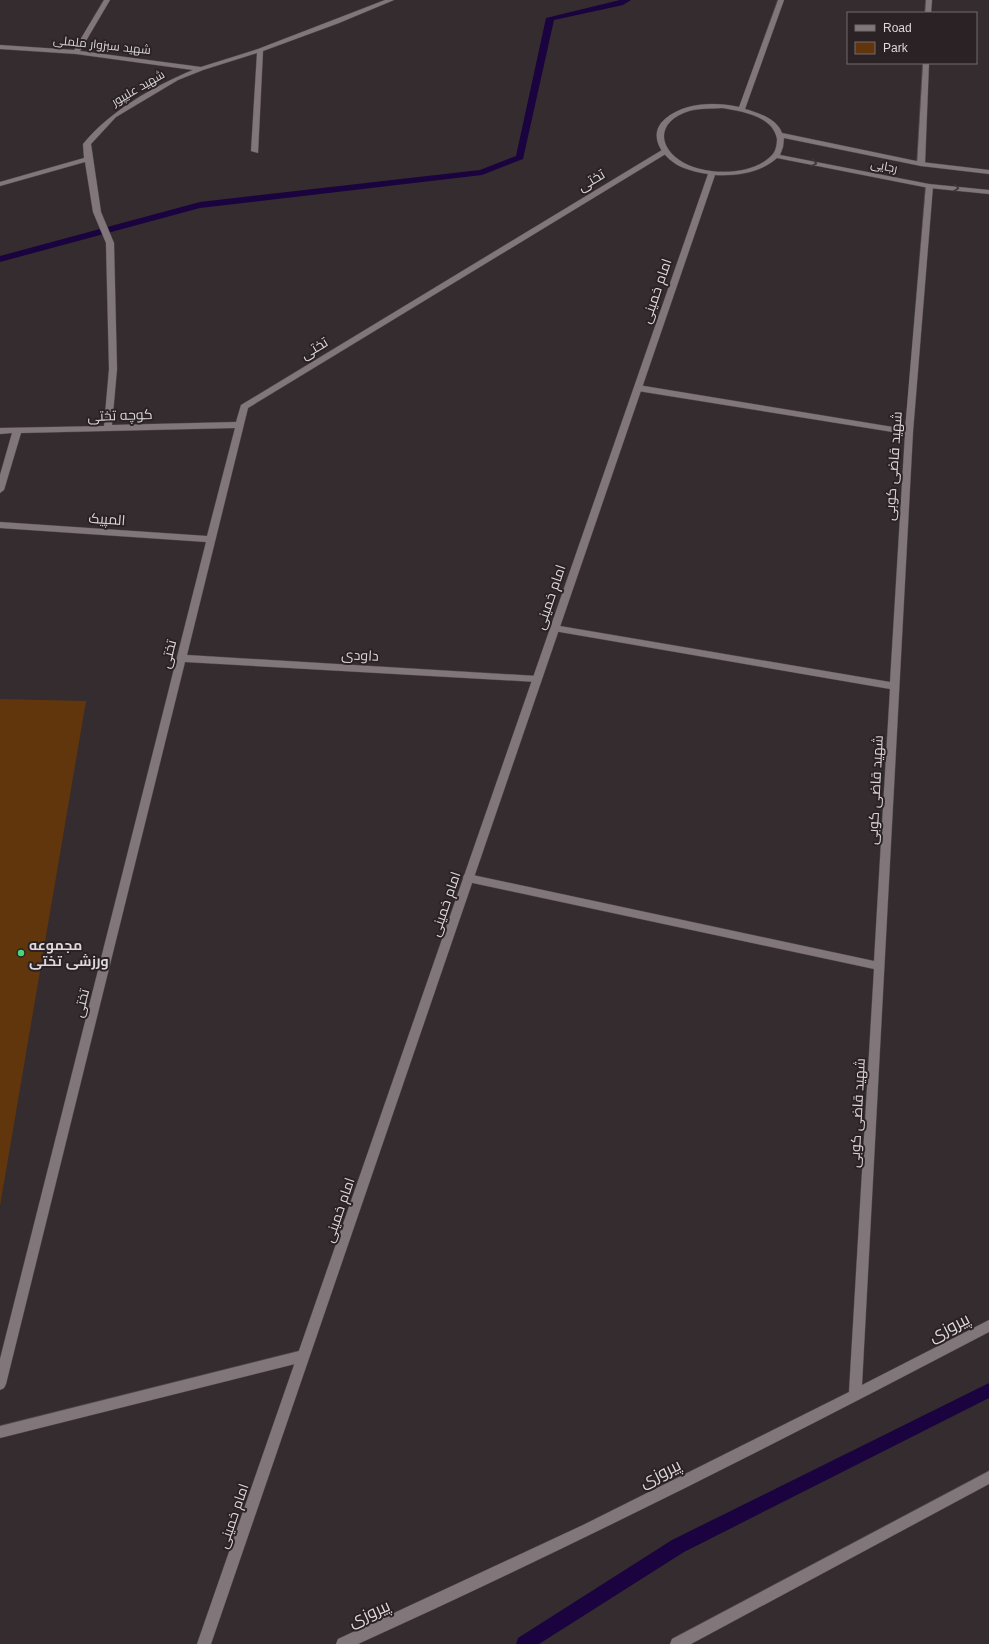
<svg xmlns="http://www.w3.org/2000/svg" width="989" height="1644" font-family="Arial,Cairo,sans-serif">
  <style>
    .green { fill: #62360d }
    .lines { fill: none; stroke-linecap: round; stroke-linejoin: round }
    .stream { fill: #1b033f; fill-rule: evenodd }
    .minor-casing { stroke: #4e474a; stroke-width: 1 }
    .secondary-casing { stroke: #4e474a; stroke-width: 1 }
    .minor { fill: #81777a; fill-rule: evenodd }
    .secondary { fill: #81777a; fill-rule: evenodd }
    .oneway { stroke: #40373a }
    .poi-dot { fill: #48d778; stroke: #2a2225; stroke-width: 1.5 }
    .labels { text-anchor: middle; stroke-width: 4; stroke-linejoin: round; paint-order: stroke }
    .far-street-label { font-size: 12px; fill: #ded8da; stroke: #2a2225 }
    .street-label { font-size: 14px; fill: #ded8da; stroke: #2a2225 }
    .poi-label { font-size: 14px; font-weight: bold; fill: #ded8da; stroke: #2a2225; text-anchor: start }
    .near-street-label { font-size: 17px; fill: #ded8da; stroke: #2a2225 }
  </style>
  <rect width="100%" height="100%" fill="#342c2e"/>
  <!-- green -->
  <path class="green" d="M0,699L86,701L0,1206Z"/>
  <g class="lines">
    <!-- stream -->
    <path class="stream" d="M620,0H631L623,5L554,20L523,159L482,175L200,208L0,262V256L200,202L480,170L516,156L546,18Z
      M989,1383V1398L684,1552L539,1644H516L518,1638L672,1540Z"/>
    <!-- minor casing -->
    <g class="minor-casing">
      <path id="minor" d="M104,0H110L80,51L201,67L258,49L385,0H394L339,23L263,51L258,153L251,151L257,53L203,70L178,80L116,117L91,144L101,212L114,243L117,369L112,425L236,422L241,405L662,150L669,152L248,408L187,655L537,676L542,679L537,682L185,662L6,1384L4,1388L0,1390V1359L206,542L0,528V522L207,536L235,428L21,433L4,490L0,493V475L12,433L0,434V428L104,426L109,369L106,243L93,212L85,162L0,186V182L84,158L83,144C110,111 154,86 193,70L76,54L0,49V45L74,50Z
        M926,0H932L931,13H925Z
        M923,63H929L925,164L921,166L917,164Z
        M926,184L933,186L913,432L862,1385L989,1320V1332C781,1441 572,1547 358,1644H336L338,1639L583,1525L849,1392L874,969L468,882L464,881L463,878L464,875L468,874L874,961L890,689L554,631L549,628L554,625L890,682L905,434L638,391L634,388L638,385L905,429Z
        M303,1350L307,1352L309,1356L307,1360L303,1362L0,1438V1426Z
        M989,1471V1484L691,1644H670L672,1639Z"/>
    </g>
    <!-- secondary casing -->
    <g class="secondary-casing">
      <path id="secondary" d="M778,0H784L745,109C759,113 777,119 782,133L921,162L989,170V174L921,166L784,138L783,147L780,155L929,184L989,190V194L929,188L777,158C760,173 737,176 715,175L211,1644H197L708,174C700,173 692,171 684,168C665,161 645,136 665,119C685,102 716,102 739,107ZM722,108C741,111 773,116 777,139C777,144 776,150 773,154C754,176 708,176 684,163C656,147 657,121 689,111C699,108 711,109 722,108Z"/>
    </g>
    <!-- minor -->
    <use href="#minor" class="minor"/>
    <!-- secondary -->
    <use href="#secondary" class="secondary"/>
  </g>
  <!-- one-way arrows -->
  <defs><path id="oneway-chevron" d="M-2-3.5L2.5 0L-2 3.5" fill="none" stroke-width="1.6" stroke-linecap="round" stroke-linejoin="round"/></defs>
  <g class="oneway">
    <use href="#oneway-chevron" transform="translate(814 163) rotate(11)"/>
    <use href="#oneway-chevron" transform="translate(956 188) rotate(6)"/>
  </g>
  <!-- markers -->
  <circle class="poi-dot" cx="21" cy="953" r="4"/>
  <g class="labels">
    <!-- far-street labels -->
    <g class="far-street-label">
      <text transform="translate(102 45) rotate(6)" y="4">شهید سبزوار ململی</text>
      <text transform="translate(138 88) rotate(-30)" y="4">شهید علیپور</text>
      <text transform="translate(884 166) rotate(11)" y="4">رجایی</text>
    </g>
    <!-- street labels -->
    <g class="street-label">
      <text transform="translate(591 180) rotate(-31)" y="5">تختی</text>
      <text transform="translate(656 291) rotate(-71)" y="5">امام خمینی</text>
      <text transform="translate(314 348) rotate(-31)" y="5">تختی</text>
      <text transform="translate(120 415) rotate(-2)" y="5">کوچه تختی</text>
      <text transform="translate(893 466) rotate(-86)" y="5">شهید قاضی کوبی</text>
      <text transform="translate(107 519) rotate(4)" y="5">المپیک</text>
      <text transform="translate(550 597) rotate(-71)" y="5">امام خمینی</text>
      <text transform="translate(168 654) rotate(-76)" y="5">تختی</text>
      <text transform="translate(360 655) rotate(3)" y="5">داودی</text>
      <text transform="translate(875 790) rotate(-87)" y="5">شهید قاضی کوبی</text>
      <text transform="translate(445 904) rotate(-71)" y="5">امام خمینی</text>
      <text transform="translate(81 1003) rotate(-76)" y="5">تختی</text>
      <text transform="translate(857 1113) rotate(-87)" y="5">شهید قاضی کوبی</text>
      <text transform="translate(339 1210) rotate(-71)" y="5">امام خمینی</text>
      <text transform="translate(233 1516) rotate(-71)" y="5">امام خمینی</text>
    </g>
    <!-- poi labels -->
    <g class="poi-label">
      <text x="29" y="950">مجموعه<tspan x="29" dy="16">ورزشی تختی</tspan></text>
    </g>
    <!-- near-street labels -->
    <g class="near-street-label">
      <text transform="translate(949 1327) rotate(-27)" y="6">پیروزی</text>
      <text transform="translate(660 1473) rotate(-26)" y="6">پیروزی</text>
      <text transform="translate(369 1613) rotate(-24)" y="6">پیروزی</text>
    </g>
  </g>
  <!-- legend -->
  <rect x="847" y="12" width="130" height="52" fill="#2a2225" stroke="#726b6d"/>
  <rect x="855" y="25" width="20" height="6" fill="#81777a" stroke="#726b6d"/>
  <text x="883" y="32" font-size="12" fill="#ded8da">Road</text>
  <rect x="855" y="42" width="20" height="12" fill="#62360d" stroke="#726b6d"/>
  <text x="883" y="52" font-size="12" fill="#ded8da">Park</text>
</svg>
